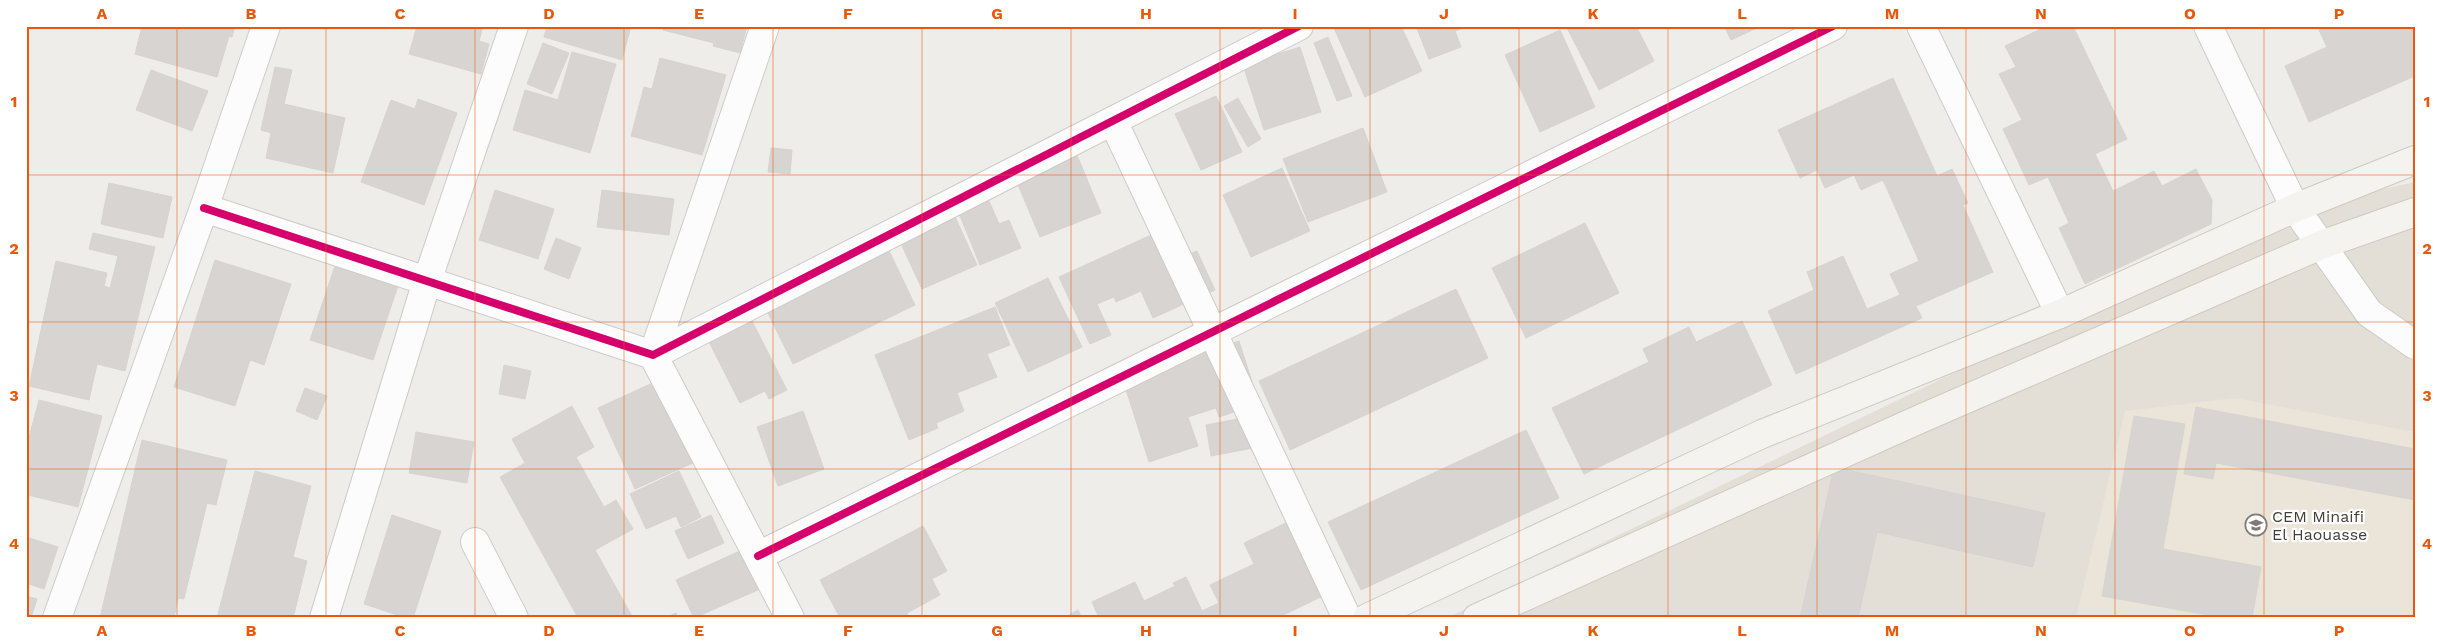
<svg xmlns="http://www.w3.org/2000/svg" width="2441" height="644" font-family="'Work Sans',sans-serif">
  <style>
    .residential { fill: #e3dfd7 }
    .education { fill: #eae4d9 }
    .building { fill: #d7d4d1; stroke: #d7d4d0 }
    .lines { fill: none; stroke-linecap: round; stroke-linejoin: round }
    .street-casing { stroke: #cdcbc7; stroke-width: 30 }
    .secondary-casing { stroke: #cecac1; stroke-width: 30 }
    .street { stroke: #fdfcfc; stroke-width: 28 }
    .secondary { stroke: #f5f3ef; stroke-width: 28 }
    .cycleway-casing { stroke: #fff; stroke-width: 11 }
    .cycleway { stroke: #d6006c; stroke-width: 8 }
    .grid { fill: none; stroke: #e8590c; stroke-width: 1; stroke-opacity: 0.55 }
    .labels { text-anchor: middle; stroke-width: 4.5; stroke-linejoin: round; paint-order: stroke }
    .poi-label { font-size: 16px; fill: #453e36; stroke: #fff; text-anchor: start }
    .neatline { fill: none; stroke: #e8590c; stroke-width: 2 }
    .grid-label { font-size: 16px; text-anchor: middle; font-weight: bold; fill: #e8590c }
  </style>
  <rect width="100%" height="100%" fill="#efedea"/>
  <!-- residential -->
  <path class="residential" d="M2415,182V618H1447L2295,208Z"/>
  <!-- education -->
  <path class="education" d="M2235,398L2415,432V618H2076L2125,411Z"/>
  <!-- building -->
  <path class="building" d="M142,26H235L232,37L229,36L217,77L135,54Z
    M417,26H483L479,41L489,44L481,74L409,54Z
    M547,26H631L622,60L544,37Z
    M664,26H747L740,53L713,46L714,43L663,30Z
    M1333,26H1401L1422,71L1365,97Z
    M1416,26H1468L1455,31L1461,47L1429,59Z
    M1566,26H1636L1654,61L1599,90Z
    M1724,26H1761L1731,40Z
    M2047,26H2073L2127,139L2095,154L2113,191L2154,171L2162,186L2196,169L2212,200L2211,224L2085,284L2059,228L2069,223L2048,177L2029,185L2003,129L2022,120L1999,74L2016,67L2005,46Z
    M2329,26H2415V76L2309,122L2285,66L2327,47L2319,30Z
    M1560,30L1595,107L1540,132L1505,55Z
    M1328,37L1352,96L1337,101L1314,43Z
    M543,43L569,53L552,94L527,84Z
    M1300,47L1321,112L1264,130L1243,65Z
    M572,52L616,64L590,153L513,130L525,90L558,100Z
    M660,58L726,75L702,155L631,136L644,87L652,89Z
    M275,67L292,70L284,104L345,118L333,173L266,158L271,133L261,130Z
    M151,70L208,91L192,131L136,110Z
    M1893,78L1937,176L1952,169L1968,203L1963,205L1993,272L1916,306L1922,318L1796,374L1768,311L1814,290L1807,272L1843,256L1867,309L1900,295L1890,274L1919,261L1883,180L1861,190L1854,175L1825,188L1817,170L1800,178L1778,130Z
    M1216,96L1242,152L1201,170L1175,114Z
    M1238,98L1261,139L1248,147L1224,106Z
    M418,99L457,113L424,205L361,182L391,100L415,109Z
    M1363,128L1387,192L1308,222L1283,159Z
    M771,148L792,150L790,174L768,172Z
    M1074,148L1101,213L1040,237L1013,173Z
    M1282,168L1310,231L1251,257L1223,195Z
    M109,183L172,197L163,238L101,224Z
    M495,190L554,209L538,259L479,240Z
    M602,190L674,199L669,235L597,227Z
    M986,194L999,224L1009,220L1021,248L980,265L956,206Z
    M952,210L977,265L922,289L897,235Z
    M1585,223L1619,293L1526,338L1492,268Z
    M1173,225L1187,255L1197,251L1215,290L1153,318L1141,291L1116,302L1114,297L1097,304L1111,335L1090,344L1059,277Z
    M93,233L155,247L125,371L97,364L89,400L29,386L56,261L107,273L104,286L110,288L118,256L89,249Z
    M556,238L581,248L569,279L544,269Z
    M883,238L915,305L793,364L760,297Z
    M340,251L403,271L373,360L310,340Z
    M215,260L291,284L264,365L250,360L235,406L174,387Z
    M1048,278L1082,347L1028,372L995,303Z
    M1456,289L1488,358L1290,450L1259,381Z
    M995,307L1010,345L987,354L997,377L957,393L964,411L936,423L938,428L909,440L875,355Z
    M750,317L787,390L769,399L765,391L740,403L707,338Z
    M1742,321L1772,385L1584,474L1552,408L1649,362L1643,349L1689,327L1696,342Z
    M1239,341L1259,404L1219,417L1216,408L1188,417L1198,446L1149,462L1123,380Z
    M504,365L531,371L525,399L499,394Z
    M657,381L695,462L635,489L598,408Z
    M305,388L327,396L317,420L296,411Z
    M39,400L102,416L78,507L28,495L26,503V440L28,441Z
    M572,406L594,447L576,457L604,507L616,500L633,529L595,550L633,618H578L500,477L525,463L512,439Z
    M2196,407L2415,449V500L2216,463L2213,479L2184,474Z
    M803,411L824,469L778,486L757,427Z
    M2134,416L2185,424L2163,549L2261,567L2252,618H2225L2102,596Z
    M1248,417L1253,448L1211,456L1206,425Z
    M1526,430L1559,498L1361,590L1328,522Z
    M416,432L474,442L467,483L409,473Z
    M142,440L227,460L216,505L207,503L184,599L178,598L174,618H100Z
    M1834,467L2045,513L2033,567L1877,532L1858,618H1800Z
    M255,471L311,486L293,557L307,561L293,618H217Z
    M679,471L701,517L681,527L676,516L646,529L630,494Z
    M392,515L441,531L413,618H406L364,604Z
    M711,515L724,543L688,559L675,531Z
    M1292,520L1327,594L1277,618H1099L1092,602L1135,582L1144,601L1175,586L1173,583L1186,577L1202,611L1219,603L1210,585L1254,564L1244,543Z
    M923,526L947,571L932,579L940,595L907,613L909,618H840L820,580Z
    M26,537L58,547L44,589L26,583Z
    M742,550L760,589L694,618L676,580Z
    M26,596L37,599L31,618H26Z
    M1078,610L1082,618H1064Z
    M676,613L678,618H665Z"/>
  <g class="lines">
    <!-- street casing -->
    <g class="street-casing">
      <path id="street" d="M765,26L653,355L790,618
        M1921,26L2060,314
        M2208,26L2295,208L2369,313L2415,345
        M1113,121L1347,618
        M204,208L653,355L1299,26
        M475,542L514,618
        M758,556L1833,26
        M57,618L204,208L266,26
        M324,618L427,281L514,26"/>
    </g>
    <!-- secondary casing -->
    <g class="secondary-casing">
      <path id="secondary" d="M1367,618L1762,434L2060,314L2295,208L2415,160
        M1477,618L1920,419L2321,245L2415,212"/>
    </g>
    <!-- street -->
    <use href="#street" class="street"/>
    <!-- secondary -->
    <use href="#secondary" class="secondary"/>
    <!-- cycleway casing -->
    <g class="cycleway-casing">
      <path id="cycleway" d="M204,208L653,355L1299,26
        M758,556L1833,26"/>
    </g>
    <!-- cycleway -->
    <use href="#cycleway" class="cycleway"/>
  </g>
  <!-- grid -->
  <path class="grid" d="M177,26V618M326,26V618M475,26V618M624,26V618M773,26V618M922,26V618M1071,26V618M1220,26V618M1370,26V618M1519,26V618M1668,26V618M1817,26V618M1966,26V618M2115,26V618M2264,26V618M26,175H2415M26,322H2415M26,469H2415"/>
  <!-- icons -->
  <defs>
    <g id="school-ring" transform="scale(1.125)"><circle r="9.5" fill="#fff" stroke="#807b75" stroke-width="1.5"/><path d="M0-5L7-2L0 1L-7-2ZM-4 1L0 2.5L4 1V4Q0 6-4 4Z" fill="#807b75"/></g>
  </defs>
  <g fill-rule="evenodd">
    <use href="#school-ring" x="2256" y="525"/>
  </g>
  <g class="labels">
    <!-- poi labels -->
    <g class="poi-label">
      <text x="2272" y="522">CEM Minaifi<tspan x="2272" dy="18">El Haouasse</tspan></text>
    </g>
  </g>
  <!-- border -->
  <rect width="2441" height="644" fill="none" stroke="#ffffff" stroke-width="55"/>
  <rect x="28" y="28" width="2386" height="588" class="neatline"/>
  <g class="grid-label">
    <text x="102" y="19">A</text>
    <text x="251" y="19">B</text>
    <text x="400" y="19">C</text>
    <text x="549" y="19">D</text>
    <text x="699" y="19">E</text>
    <text x="848" y="19">F</text>
    <text x="997" y="19">G</text>
    <text x="1146" y="19">H</text>
    <text x="1295" y="19">I</text>
    <text x="1444" y="19">J</text>
    <text x="1593" y="19">K</text>
    <text x="1742" y="19">L</text>
    <text x="1892" y="19">M</text>
    <text x="2041" y="19">N</text>
    <text x="2190" y="19">O</text>
    <text x="2339" y="19">P</text>
    <text x="14" y="107">1</text>
    <text x="2427" y="107">1</text>
    <text x="14" y="254">2</text>
    <text x="2427" y="254">2</text>
    <text x="14" y="401">3</text>
    <text x="2427" y="401">3</text>
    <text x="14" y="549">4</text>
    <text x="2427" y="549">4</text>
    <text x="102" y="636">A</text>
    <text x="251" y="636">B</text>
    <text x="400" y="636">C</text>
    <text x="549" y="636">D</text>
    <text x="699" y="636">E</text>
    <text x="848" y="636">F</text>
    <text x="997" y="636">G</text>
    <text x="1146" y="636">H</text>
    <text x="1295" y="636">I</text>
    <text x="1444" y="636">J</text>
    <text x="1593" y="636">K</text>
    <text x="1742" y="636">L</text>
    <text x="1892" y="636">M</text>
    <text x="2041" y="636">N</text>
    <text x="2190" y="636">O</text>
    <text x="2339" y="636">P</text>
  </g>
</svg>
